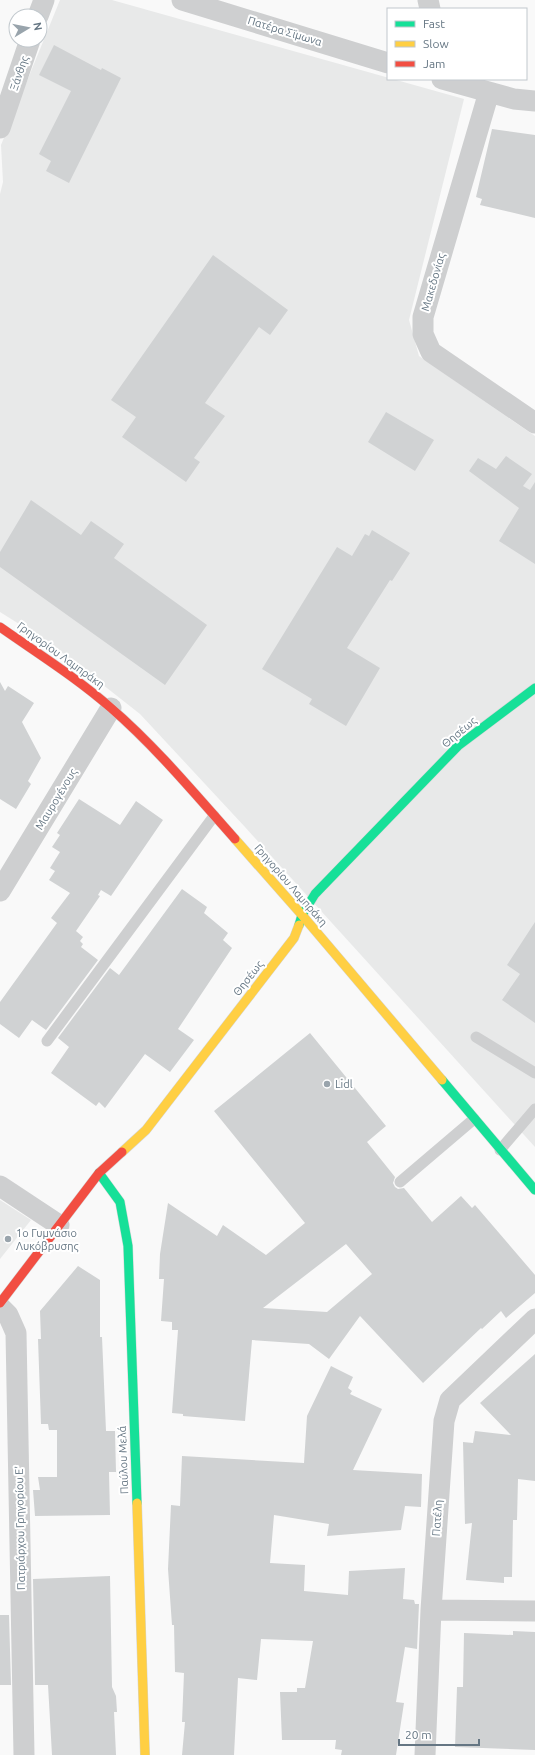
<svg xmlns="http://www.w3.org/2000/svg" width="535" height="1755" font-family="Ubuntu,sans-serif">
  <style>
    .built { fill: #e8e9e9 }
    .building { fill: #d0d2d3; fill-rule: evenodd }
    .lines { fill: none; stroke-linecap: round; stroke-linejoin: round }
    .fast-casing { stroke: #d5d6d7; stroke-width: 10 }
    .slow-casing { stroke: #d5d6d7; stroke-width: 10 }
    .jam-casing { stroke: #d5d6d7; stroke-width: 10 }
    .lane { stroke: #cecfd0; stroke-width: 11 }
    .street { stroke: #cecfd0; stroke-width: 21 }
    .fast { stroke: #16e098; stroke-width: 9 }
    .slow { stroke: #ffcf43; stroke-width: 9 }
    .jam { stroke: #f24e42; stroke-width: 9 }
    .poi-dot { fill: #99a4ac; stroke: #fff; stroke-width: 1.5 }
    .labels { text-anchor: middle; stroke-width: 4; stroke-linejoin: round; paint-order: stroke }
    .street-label { font-size: 11px; fill: #657683; stroke: #fff }
    .poi-label { font-size: 11px; fill: #657683; stroke: #fff; text-anchor: start }
  </style>
  <rect width="100%" height="100%" fill="#f9f9f9"/>
  <!-- built -->
  <path class="built" d="M60,0H112L464,99L409,320L419,356L535,436V1147L245,827L140,714L51,644L0,612V194L3,182L1,145Z
    M0,1200L31,1220L0,1259Z"/>
  <!-- building -->
  <path class="building" d="M54,45L101,70L102,68L121,78L69,183L46,171L51,161L39,154L71,91L39,75Z
    M492,129L535,135V218L480,205L482,199L476,197Z
    M213,255L288,310L270,335L259,327L205,403L225,416L194,458L200,462L186,482L122,437L136,417L111,400Z
    M386,412L434,440L415,471L368,442Z
    M506,456L532,474L523,486L530,490L535,482V564L499,541L519,508L469,471L478,458L496,469Z
    M31,500L81,535L91,521L124,544L114,558L207,625L165,685L0,567V552Z
    M372,530L410,553L392,581L390,580L347,648L380,668L346,726L309,704L312,699L262,669L337,547L352,556L365,534L369,536Z
    M0,682L5,691L8,686L34,703L22,722L41,758L28,781L31,784L16,809L0,799Z
    M79,799L120,825L136,801L163,820L111,896L101,890L98,895L100,896L76,931L83,937L80,941L83,944L81,947L98,960L46,1030L32,1020L19,1038L0,1024V1002L57,923L51,918L70,893L49,880L55,871L50,868L60,852L52,847L60,835L57,833Z
    M182,889L207,907L204,913L228,933L223,940L232,948L178,1029L194,1040L170,1072L145,1054L105,1108L99,1102L96,1106L51,1073L69,1047L58,1038L110,968L119,975Z
    M535,922V1023L502,1000L520,974L507,965Z
    M310,1033L386,1126L367,1142L395,1177L393,1183L395,1187L398,1189L404,1188L432,1222L461,1196L472,1208L475,1205L535,1275V1293L506,1318L501,1311L482,1329L481,1328L423,1383L360,1316L329,1359L309,1344L252,1340L245,1421L183,1416V1414L172,1413L178,1330H172V1322L161,1321L164,1279H159L160,1254L168,1203L217,1236L223,1225L266,1255L305,1223L214,1111ZM346,1244L372,1274L327,1312L263,1308Z
    M78,1266L100,1280V1337H102L106,1431H115L116,1472H109L110,1515L35,1516L33,1490H40L38,1477H57V1430H49L48,1424H41L38,1339H41L40,1311Z
    M535,1354V1481L518,1479L517,1520H513L512,1577H504V1583L466,1580L472,1523L465,1524L463,1442L473,1443L475,1431L511,1435L480,1403Z
    M331,1366L353,1377L348,1388L352,1391L350,1394L382,1409L353,1470L422,1474L421,1507L405,1506L401,1530L327,1536L329,1524L274,1515L270,1563L305,1565L304,1591L348,1595L349,1571L405,1568L403,1599L414,1600L415,1604H419L417,1649L405,1647L396,1702L404,1703L396,1755H341L342,1750L335,1749L336,1740H282L280,1692H297V1688H305L313,1641L261,1639L257,1680L238,1678L234,1755H182L185,1722H182L184,1673L175,1672L174,1625H172L168,1569L171,1505L180,1506L182,1456L304,1463L307,1416Z
    M110,1576L112,1687L116,1696L117,1712H114L116,1755H52L48,1685H35L33,1579Z
    M0,1615H9L11,1685H0Z
    M513,1631L535,1632V1750L455,1747L457,1687H463L464,1633L513,1635Z"/>
  <g class="lines">
    <!-- fast casing -->
    <g class="fast-casing">
      <path id="fast" d="M299,925L302,915L315,894L458,746L535,688
        M442,1080L535,1190
        M99,1173L120,1202L128,1246L137,1503"/>
    </g>
    <!-- slow casing -->
    <g class="slow-casing">
      <path id="slow" d="M235,839L302,915L442,1080
        M122,1152L146,1130L294,938L299,925
        M137,1503L145,1755"/>
    </g>
    <!-- jam casing -->
    <g class="jam-casing">
      <path id="jam" d="M0,627C37,653 77,678 111,708C156,747 195,794 235,839
        M0,1303L99,1173L122,1152"/>
    </g>
    <!-- lane -->
    <path class="lane" d="M476,1037L535,1073
      M47,1041L214,816
      M500,1150L535,1109
      M400,1182L474,1119"/>
    <!-- street -->
    <path class="street" d="M182,0L388,63
      M428,0L430,9
      M38,16L44,0
      M442,79L514,99L535,101
      M489,92L423,317V334L431,352L535,423
      M0,128L30,40
      M0,891L111,708
      M0,1186L59,1225
      M0,1307L8,1315L16,1333L24,1755
      M431,1610L535,1611
      M425,1755L431,1610L444,1421L450,1400L535,1319"/>
    <!-- fast -->
    <use href="#fast" class="fast"/>
    <!-- slow -->
    <use href="#slow" class="slow"/>
    <!-- jam -->
    <use href="#jam" class="jam"/>
  </g>
  <!-- markers -->
  <g class="poi-dot">
    <circle cx="327" cy="1084" r="4"/>
    <circle cx="8" cy="1239" r="4"/>
  </g>
  <g class="labels">
    <!-- street labels -->
    <g class="street-label">
      <text transform="translate(285 31) rotate(17)" y="4">Πατέρα Σϊμωνα</text>
      <text transform="translate(19 73) rotate(-71)" y="4">Ξάνθης</text>
      <text transform="translate(433 282) rotate(-74)" y="4">Μακεδονίας</text>
      <text transform="translate(61 655) rotate(36)" y="4">Γρηγορίου Λαμπράκη</text>
      <text transform="translate(459 732) rotate(-40)" y="4">Θησέως</text>
      <text transform="translate(56 799) rotate(-59)" y="4">Μαυρογένους</text>
      <text transform="translate(291 885) rotate(49)" y="4">Γρηγορίου Λαμπράκη</text>
      <text transform="translate(248 978) rotate(-52)" y="4">Θησέως</text>
      <text transform="translate(123 1460) rotate(-92)" y="4">Παύλου Μελά</text>
      <text transform="translate(437 1518) rotate(-86)" y="4">Πατέλη</text>
      <text transform="translate(20 1528) rotate(-91)" y="4">Πατριάρχου Γρηγορίου Ε'</text>
    </g>
    <!-- poi labels -->
    <g class="poi-label">
      <text x="335" y="1088">Lidl</text>
      <text x="16" y="1237">1ο Γυμνάσιο<tspan x="16" dy="13">Λυκόβρυσης</tspan></text>
    </g>
  </g>
  <!-- legend -->
  <rect x="387" y="8" width="140" height="72" fill="#ffffff" stroke="#c1c8cd"/>
  <rect x="395" y="21" width="20" height="6" fill="#16e098" stroke="#c1c8cd"/>
  <text x="423" y="28" font-size="12" fill="#657683">Fast</text>
  <rect x="395" y="41" width="20" height="6" fill="#ffcf43" stroke="#c1c8cd"/>
  <text x="423" y="48" font-size="12" fill="#657683">Slow</text>
  <rect x="395" y="61" width="20" height="6" fill="#f24e42" stroke="#c1c8cd"/>
  <text x="423" y="68" font-size="12" fill="#657683">Jam</text>
  <!-- north arrow -->
  <g transform="translate(28 28) rotate(80)"><circle r="19" fill="#ffffff" stroke="#c1c8cd"/>
  <path d="M0-3L7 15L0 10L-7 15Z" fill="#99a4ac"/>
  <text y="-6" font-size="11" font-weight="bold" text-anchor="middle" fill="#657683">N</text>
  </g>
  <!-- scale -->
  <path d="M399 1739v6h80v-6" fill="none" stroke="#657683" stroke-width="2"/>
  <text x="405" y="1739" font-size="12" fill="#657683" stroke="#ffffff" stroke-width="3" paint-order="stroke">20 m</text>
</svg>
